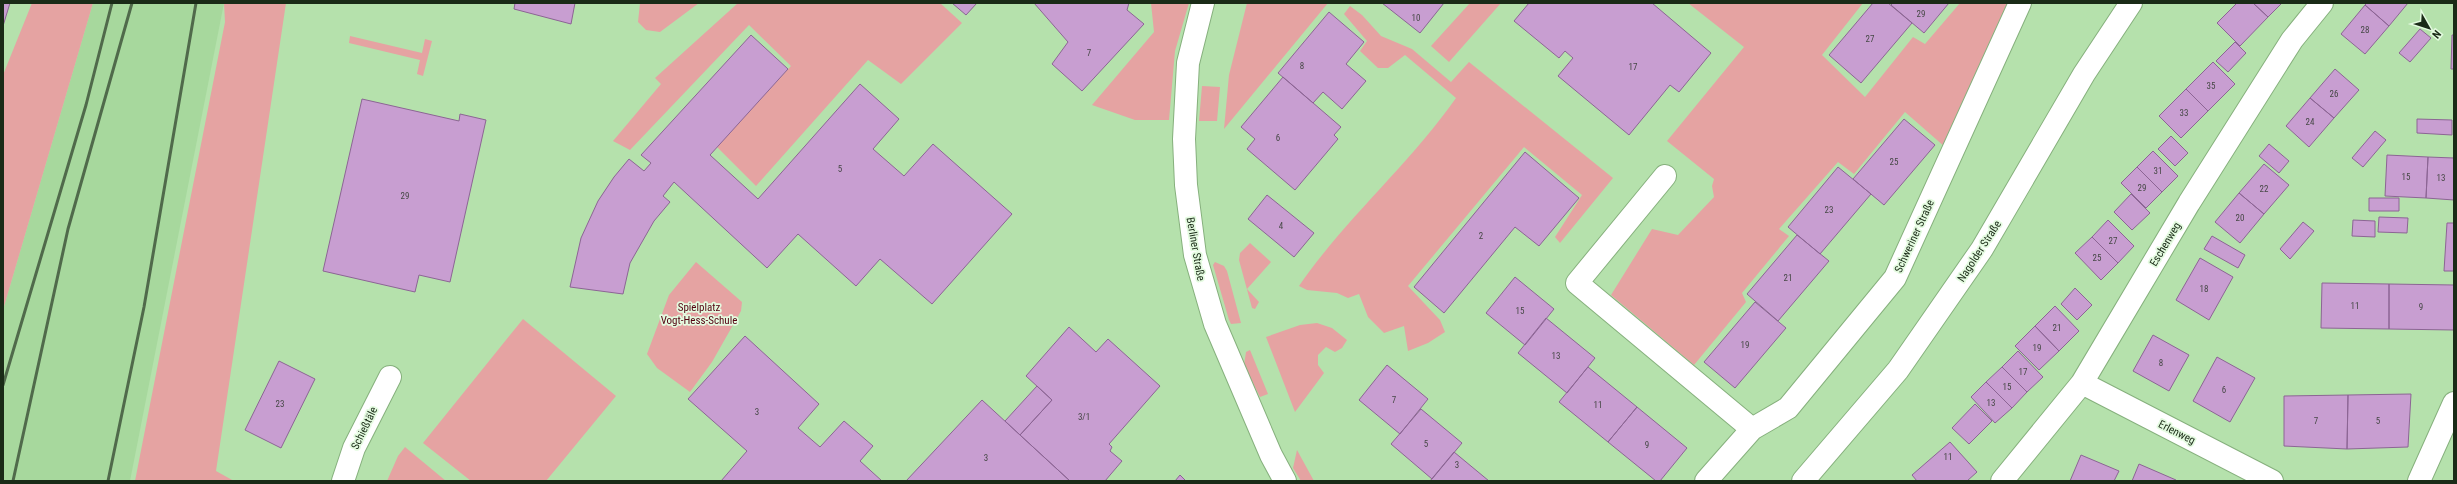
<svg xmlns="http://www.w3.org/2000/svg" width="2457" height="484" font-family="'Roboto Condensed',sans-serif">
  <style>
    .built { fill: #a7d89d }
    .green { fill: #e5a3a2 }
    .building { fill: #c89ed1; stroke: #8c6594 }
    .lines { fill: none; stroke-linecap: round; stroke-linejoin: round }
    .minor-casing { stroke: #86b07d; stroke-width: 24 }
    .secondary-casing { stroke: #86b07d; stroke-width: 24 }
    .minor { stroke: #fff; stroke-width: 22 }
    .secondary { stroke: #fff; stroke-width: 22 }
    .rail { stroke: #506a4b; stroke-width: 3 }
    .labels { text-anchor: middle; stroke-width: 3.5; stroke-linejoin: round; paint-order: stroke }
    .number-label { font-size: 9px; fill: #464846 }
    .street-label { font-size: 11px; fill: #1a2b17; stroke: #e4fbe0 }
    .park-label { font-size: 11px; fill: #530210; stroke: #e4fbe0 }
  </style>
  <rect width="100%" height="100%" fill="#b5e1ac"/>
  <!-- built -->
  <path class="built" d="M93,3H224L130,481H3V310Z"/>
  <!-- green -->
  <path class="green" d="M32,3H93L3,310V75Z
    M224,3H286L216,471L234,481H135L225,22Z
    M640,3H699L660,32L646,30L638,22Z
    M738,3H940L962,23L901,84L868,60L756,186L716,146L791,66L749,25L630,150L613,141L661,84L655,78Z
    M1151,3H1189L1175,51L1169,120H1135L1092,105L1154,32Z
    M1247,3H1328L1224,129L1229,75Z
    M1470,3H1501L1449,62L1431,46Z
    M1688,3H1863L1822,55L1865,97L1913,37L1925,44L1960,3H2011L1945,147L1905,112L1854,174L1838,162L1779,229L1789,236L1742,293L1746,302L1694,365L1611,295L1652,229L1678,235L1714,197L1712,186L1714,179L1667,141L1744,47Z
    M1350,6L1362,15L1381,36L1412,49L1451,82L1469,62L1613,178L1560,243L1555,237L1582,195L1524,147L1408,286L1440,320L1445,332L1428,343L1408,351L1404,326L1384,333L1368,317L1359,294L1348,298L1337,293L1307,290L1299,286C1345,219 1409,165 1456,98L1405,55L1388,68H1378L1360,51L1367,41L1344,14Z
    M350,36L422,53L425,39L432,41L423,76L417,74L420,60L349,43Z
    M1202,86L1220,87L1217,121H1199Z
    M1250,243L1271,262L1247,289L1259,302L1255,309L1252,308L1239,260L1240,253Z
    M696,262L742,302L741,311L712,362L690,392L657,368L647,354L669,295Z
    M1215,262L1224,266L1227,271L1241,323L1231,324L1229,320L1213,265Z
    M523,319L616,396L546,481H471L423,443Z
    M1317,323L1332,328L1347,340L1342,348L1335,352L1326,347L1318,355V365L1324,373L1295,412L1266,337L1300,325Z
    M1250,350L1268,394L1260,397L1244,365L1246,352Z
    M405,447L446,481H387L398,456Z
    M1297,450L1314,481H1301L1293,468Z"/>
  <!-- building -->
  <path class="building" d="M3,3H10L3,26Z
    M515,3H575L571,24L514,9Z
    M952,3H977L966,15Z
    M1034,3H1129L1127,10L1144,24L1082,91L1052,64L1068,42Z
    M1382,3H1444L1420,33Z
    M1529,3H1652L1711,53L1679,92L1670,85L1629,135L1558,76L1573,58L1565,51L1559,58L1514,21Z
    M1873,3H1888L1912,23L1861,83L1829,55Z
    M1893,3H1949L1924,33L1891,5Z
    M2237,3H2253L2268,17L2240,46L2217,23Z
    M2253,3H2282L2268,17Z
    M2367,3H2408L2389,26L2365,5Z
    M2365,5L2389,26L2365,54L2341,34Z
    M1329,12L1364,42L1346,64L1366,81L1342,109L1323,92L1313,103L1278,73Z
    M2420,29L2431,38L2410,62L2399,53Z
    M751,35L788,69L710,155L758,199L860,84L899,119L873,149L904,176L933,144L1012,214L932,304L880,259L856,286L798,234L767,268L674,182L663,196L670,202L654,221L630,263L623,294L570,287L581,238L598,201L614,177L629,159L644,171L651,163L641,155Z
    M2452,35H2454V69H2451Z
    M2235,42L2246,53L2228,72L2216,61Z
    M2213,62L2235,84L2208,111L2186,89Z
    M2335,69L2359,90L2334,118L2310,98Z
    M1283,77L1341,127L1334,135L1338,139L1295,190L1247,149L1255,139L1241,127Z
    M2186,89L2208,111L2181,138L2159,116Z
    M2310,98L2334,118L2309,147L2286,126Z
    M362,99L459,121L460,114L486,120L450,282L419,275L415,292L323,271Z
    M1904,119L1935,145L1884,205L1853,179Z
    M2417,119L2452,120V135L2417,133Z
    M2375,131L2386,140L2363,167L2352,158Z
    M2171,136L2188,153L2175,166L2158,149Z
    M2269,144L2289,161L2279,173L2259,156Z
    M2153,151L2178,176L2162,192L2137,167Z
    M1525,152L1579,198L1539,246L1515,227L1444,313L1414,287Z
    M2387,155L2428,157L2426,198L2385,196Z
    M2428,157L2454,158V200L2426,198Z
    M2264,164L2289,185L2264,214L2239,193Z
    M1838,167L1871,194L1820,254L1788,227Z
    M2137,167L2162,192L2146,208L2121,183Z
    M2239,193L2264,214L2240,243L2215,222Z
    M2131,194L2150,213L2132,230L2114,212Z
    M1267,195L1314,233L1294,257L1248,219Z
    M2369,198H2399V211H2369Z
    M2379,217L2408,218L2407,233L2378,232Z
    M2108,220L2134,246L2118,263L2092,237Z
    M2353,220L2375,221V237L2352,236Z
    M2303,222L2314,231L2290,259L2280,249Z
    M2447,223H2454V271H2444Z
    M1797,235L1829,261L1778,321L1747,294Z
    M2212,236L2245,255L2238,268L2204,249Z
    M2092,237L2118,263L2101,280L2075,253Z
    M2200,258L2233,277L2209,320L2176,300Z
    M1515,277L1554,309L1525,345L1486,313Z
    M2322,283L2389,284V329L2321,328Z
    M2389,284L2454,285V330L2389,329Z
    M2075,288L2092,305L2077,320L2061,304Z
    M1755,302L1786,328L1735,388L1704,362Z
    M2055,306L2079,331L2059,351L2035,326Z
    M1546,318L1595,358L1567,393L1518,353Z
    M2035,326L2059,351L2039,370L2015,346Z
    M1069,327L1096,352L1108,339L1160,386L1109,444L1112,447L1110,451L1122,461L1105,481H1070L1020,435L1052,400L1026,376Z
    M2153,335L2189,355L2169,391L2133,371Z
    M745,336L819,404L798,428L820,447L844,421L873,446L860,461L882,481H721L747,451L688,399Z
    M2018,351L2043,377L2027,392L2002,367Z
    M2217,357L2255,378L2230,422L2193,401Z
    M279,361L315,379L281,448L245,430Z
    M1387,365L1428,399L1400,434L1359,400Z
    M1588,367L1637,407L1608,442L1559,402Z
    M2002,367L2027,392L2012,408L1986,382Z
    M1986,382L2012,408L1995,423L1971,397Z
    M1037,386L1052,400L1020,435L1005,421Z
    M2411,394L2408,447L2347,449L2348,395Z
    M2348,395L2347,449L2284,446V396Z
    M982,400L1020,435L1070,481H906Z
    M1975,404L1992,421L1969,444L1952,428Z
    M1637,407L1687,448L1660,481H1656L1608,442Z
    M1421,409L1462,443L1432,479L1391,444Z
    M1950,442L1977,472L1967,481H1917L1912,475Z
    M1454,452L1489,481H1430Z
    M2081,455L2119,471L2114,481H2070Z
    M2139,464L2176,480V481H2132Z
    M1180,475L1186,481H1175Z"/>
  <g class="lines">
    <!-- minor casing -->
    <g class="minor-casing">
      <path id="minor" d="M1203,3L1188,63L1184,139L1186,185L1195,255L1215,324L1271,455L1285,481
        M1665,176L1577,283L1752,429L1788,408L1895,278L2020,3
        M2082,383L2272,481
        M343,481L354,448L390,377
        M1706,481L1752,429
        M2002,481L2082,383L2189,203L2292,40L2322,3
        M2419,481L2454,403"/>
    </g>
    <!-- secondary casing -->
    <g class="secondary-casing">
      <path id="secondary" d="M1803,481L1898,370L1982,249L2084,74L2131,3"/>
    </g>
    <!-- minor -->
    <use href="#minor" class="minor"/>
    <!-- secondary -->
    <use href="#secondary" class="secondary"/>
    <!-- rail -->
    <path class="rail" d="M3,385L86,105L112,3
      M13,481L68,229L132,3
      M108,481L144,307L196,3"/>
  </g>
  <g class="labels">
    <!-- number labels -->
    <g class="number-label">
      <text x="1921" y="17">29</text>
      <text x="1416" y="21">10</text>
      <text x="2365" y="33">28</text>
      <text x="1870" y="42">27</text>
      <text x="1089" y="56">7</text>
      <text x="1302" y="69">8</text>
      <text x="1633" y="70">17</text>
      <text x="2211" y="89">35</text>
      <text x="2334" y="97">26</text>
      <text x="2184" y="116">33</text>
      <text x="2310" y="125">24</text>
      <text x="1278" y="141">6</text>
      <text x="1894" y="165">25</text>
      <text x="840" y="172">5</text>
      <text x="2158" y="174">31</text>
      <text x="2406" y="180">15</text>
      <text x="2441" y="181">13</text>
      <text x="2142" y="191">29</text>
      <text x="2264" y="192">22</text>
      <text x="405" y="199">29</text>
      <text x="1829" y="213">23</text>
      <text x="2240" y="221">20</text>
      <text x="1281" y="229">4</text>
      <text x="1481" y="239">2</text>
      <text x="2113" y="244">27</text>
      <text x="2097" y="261">25</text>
      <text x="1788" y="281">21</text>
      <text x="2204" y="292">18</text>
      <text x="2355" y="309">11</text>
      <text x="2421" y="310">9</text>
      <text x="1520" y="314">15</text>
      <text x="2057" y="331">21</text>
      <text x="1745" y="348">19</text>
      <text x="2037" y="351">19</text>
      <text x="1556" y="359">13</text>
      <text x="2161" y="366">8</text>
      <text x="2023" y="375">17</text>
      <text x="2007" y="390">15</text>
      <text x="2224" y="393">6</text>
      <text x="1394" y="403">7</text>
      <text x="1991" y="406">13</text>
      <text x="280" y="407">23</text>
      <text x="1598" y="408">11</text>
      <text x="757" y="415">3</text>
      <text x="1084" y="420">3/1</text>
      <text x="2316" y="424">7</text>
      <text x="2378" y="424">5</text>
      <text x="1426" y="447">5</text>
      <text x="1647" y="448">9</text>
      <text x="1948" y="460">11</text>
      <text x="986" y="461">3</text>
      <text x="1457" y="468">3</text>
    </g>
    <!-- street labels -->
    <g class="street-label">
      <text transform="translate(1914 236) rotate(-65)" y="4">Schweriner Straße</text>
      <text transform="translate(2165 244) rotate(-59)" y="4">Eschenweg</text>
      <text transform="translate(1196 249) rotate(80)" y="4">Berliner Straße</text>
      <text transform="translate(1979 251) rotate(-57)" y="4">Nagolder Straße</text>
      <text transform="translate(364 428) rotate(-64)" y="4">Schießtäle</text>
      <text transform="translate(2177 432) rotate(27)" y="4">Erlenweg</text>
    </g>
    <!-- park labels -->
    <g class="park-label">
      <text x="699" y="311">Spielplatz<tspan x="699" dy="13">Vogt-Hess-Schule</tspan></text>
    </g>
  </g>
  <!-- border -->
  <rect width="2457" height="484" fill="none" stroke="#1a2b17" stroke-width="8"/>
  <!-- north arrow -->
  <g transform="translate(2429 28) rotate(129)" stroke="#e4fbe0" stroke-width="3" paint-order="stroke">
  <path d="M0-3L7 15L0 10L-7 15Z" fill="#1a2b17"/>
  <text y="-6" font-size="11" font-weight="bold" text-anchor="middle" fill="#1a2b17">N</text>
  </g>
</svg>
